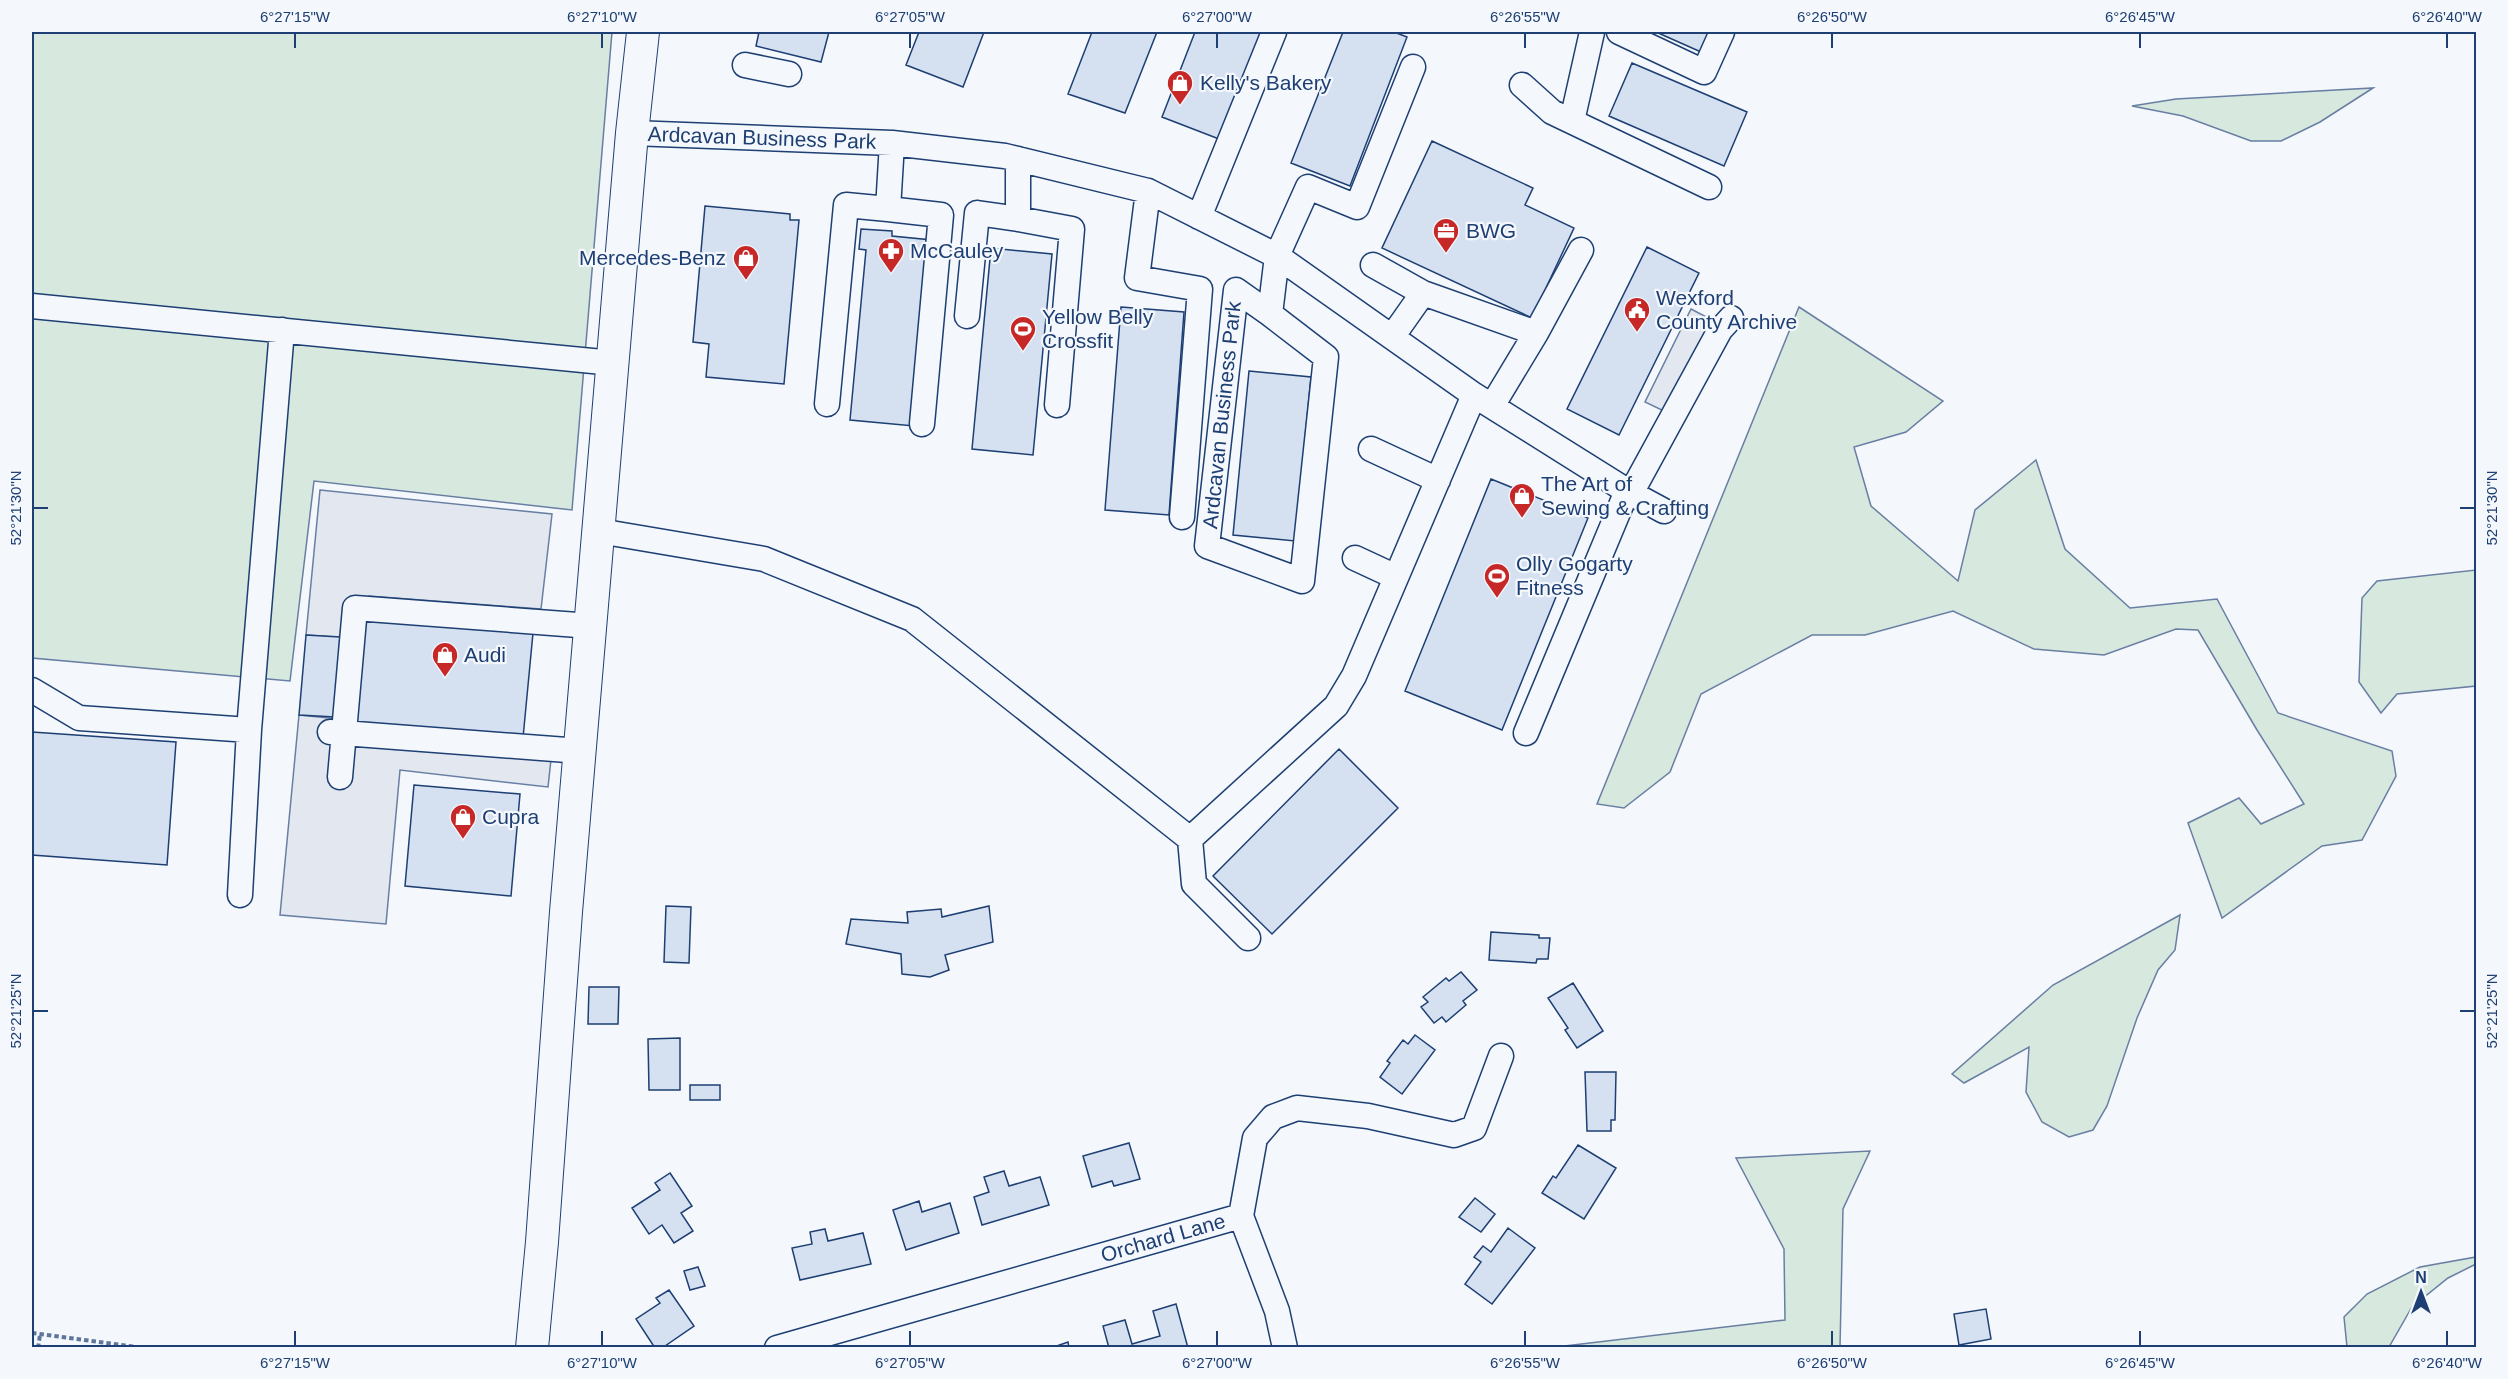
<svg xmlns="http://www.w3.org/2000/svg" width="2508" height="1379" font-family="Arial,sans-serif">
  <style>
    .green { fill: #d7e8df; stroke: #687fa3; stroke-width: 1.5 }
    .parking { fill: #e3e8f0; stroke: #687fa3; stroke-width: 1.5 }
    .building { fill: #d5e0f0; stroke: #1d3f73; stroke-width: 1.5 }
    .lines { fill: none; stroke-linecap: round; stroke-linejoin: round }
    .minor-casing { stroke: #1d3f73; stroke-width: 27 }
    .major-casing { stroke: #1d3f73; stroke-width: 34 }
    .path { stroke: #5e769c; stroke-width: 4; stroke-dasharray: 4.5 3; stroke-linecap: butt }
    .minor { stroke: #f4f7fb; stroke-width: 24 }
    .major { stroke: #f4f7fb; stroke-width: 32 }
    .ticks { fill: none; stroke: #1d3f73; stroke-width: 2 }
    .labels { text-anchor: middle; stroke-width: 4.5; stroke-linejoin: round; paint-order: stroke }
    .poi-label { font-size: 21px; fill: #1d3f73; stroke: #f4f7fb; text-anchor: start }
    .street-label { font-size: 21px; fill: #1d3f73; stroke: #f4f7fb }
    .neatline { fill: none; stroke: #1d3f73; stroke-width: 2 }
    .ticks-label { font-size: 15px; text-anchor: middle; fill: #1d3f73 }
  </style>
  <rect width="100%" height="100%" fill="#f4f7fb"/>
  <!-- green -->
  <path class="green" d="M32,32H612L572,510L314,481L290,681L32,658Z
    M2373,88L2320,122L2281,141H2251L2183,116L2132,106L2176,99Z
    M1799,307L1943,401L1906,432L1854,447L1871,506L1958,581L1975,510L2036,460L2065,549L2130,608L2217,599L2278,713L2392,751L2396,776L2362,840L2322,846L2222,918L2188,823L2239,798L2261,824L2304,804L2257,730L2198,630L2176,629L2104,655L2034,649L1953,611L1865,635H1812L1701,694L1670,772L1624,808L1597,804Z
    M2476,570V686L2397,694L2381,713L2359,682L2362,598L2377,581Z
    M2180,915L2175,950L2158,970L2137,1018L2107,1106L2093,1130L2069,1137L2042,1122L2026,1092L2029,1047L1964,1083L1952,1074L2053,985Z
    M1870,1151L1843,1209L1840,1347H1556L1785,1320L1784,1249L1736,1158Z
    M2476,1257V1264L2448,1278L2412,1307L2389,1347H2347L2344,1317L2367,1294L2420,1267Z"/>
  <!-- parking -->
  <path class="parking" d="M1691,309L1716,322L1670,414L1645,402Z
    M320,490L552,514L541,609L369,596L364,639L306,635Z
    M299,715L553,741L548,787L400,770L386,924L280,915Z"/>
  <!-- building -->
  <path class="building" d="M759,32H829L821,62L756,46Z
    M919,32H984L963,87L906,65Z
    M1092,32H1157L1125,113L1068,94Z
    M1195,32H1261L1219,139L1162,117Z
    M1343,32H1394L1407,37L1350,186L1291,163Z
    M1656,32H1711L1701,52Z
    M1632,63L1747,112L1724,166L1609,116Z
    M1432,141L1533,188L1525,205L1574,228L1532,318L1382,248Z
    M705,206L790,214V220H799L784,384L706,377L709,344L693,342Z
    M861,229L892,231V236L932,240L914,426L850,420L866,250L859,249Z
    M1647,247L1699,273L1619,435L1567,409Z
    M991,248L1052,254L1033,455L972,449Z
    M1121,307L1184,312L1169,515L1105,510Z
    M1249,371L1311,377L1295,541L1233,535Z
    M1491,479L1588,518L1502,730L1405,691Z
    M366,617L533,633L523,738L356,722Z
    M306,635L340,637L335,717L299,715Z
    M32,732L176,742L167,865L32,855Z
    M1339,749L1398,808L1272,934L1213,876Z
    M414,785L520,794L511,896L405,886Z
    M666,906L691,907L689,963L664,962Z
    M989,906L993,942L945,955L949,970L930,977L902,974L901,954L846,944L851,919L908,923L907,912L941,909L942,917Z
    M1491,932L1539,935V938H1550L1548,959H1537L1536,963L1489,960Z
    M1461,972L1477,990L1463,1001L1466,1005L1446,1022L1442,1017L1434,1023L1421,1007L1428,1002L1423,997L1446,978L1449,981Z
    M1573,983L1603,1031L1577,1048L1565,1030L1568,1028L1548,998Z
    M589,987H619L618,1024H588Z
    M1415,1035L1435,1050L1402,1094L1380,1077L1390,1063L1387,1061L1403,1040L1408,1044Z
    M680,1038V1090H649L648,1039Z
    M1585,1072H1616L1615,1120H1611V1131H1587Z
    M690,1085H720V1100H690Z
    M1129,1143L1140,1179L1114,1186L1112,1181L1092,1187L1083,1156Z
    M1578,1145L1616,1168L1584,1219L1542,1193L1553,1176L1556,1178Z
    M1004,1171L1009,1186L1040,1177L1049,1205L982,1225L974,1197L989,1192L984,1177Z
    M670,1173L692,1206L681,1213L693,1231L674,1243L662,1225L649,1234L632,1208L660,1190L655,1183Z
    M1475,1198L1495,1214L1481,1232L1459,1217Z
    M919,1201L922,1212L950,1203L959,1233L906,1250L893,1210Z
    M1508,1228L1535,1248L1492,1304L1465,1284L1481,1262L1474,1257L1483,1246L1491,1252Z
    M825,1229L828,1241L863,1233L871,1264L800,1280L792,1248L812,1244L810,1232Z
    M698,1267L705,1286L690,1290L684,1271Z
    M669,1290L694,1326L662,1348H655L636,1319L660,1303L656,1298Z
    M1176,1304L1188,1348H1109L1103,1326L1125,1320L1132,1344L1160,1336L1153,1311Z
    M1986,1309L1991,1339L1959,1345L1954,1314Z
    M1068,1342L1069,1348H1051Z"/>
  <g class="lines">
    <!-- minor casing -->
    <g class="minor-casing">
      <path id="minor" d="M1619,32L1704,72L1722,32
        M745,65L789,74
        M1522,85L1552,112L1709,187
        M1572,121L1592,32
        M632,133L892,143L1005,156L1148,191L1277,256L1474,395L1627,491L1664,511
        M892,143L888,209L941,215L922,424
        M1018,159V219L1072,229L1057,405
        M1148,191L1137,278L1200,289L1182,517
        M1199,217L1274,32
        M1373,265L1423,293L1536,333L1492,406
        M32,306L613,363
        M1270,314L1236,290L1207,546L1302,581L1326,357L1270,314L1277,256L1308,187L1357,207L1413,67
        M967,316L977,213L1018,219
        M1536,333L1581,250
        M1392,337L1423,293
        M827,404L846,205L888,209
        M1371,449L1438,480
        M599,531L764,559L912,619L1190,839L1336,706L1354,676L1474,395
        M1355,558L1396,577
        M32,690L79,718L249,730
        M330,732L580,751
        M1526,733L1627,491L1636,484L1720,330L1731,318
        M340,777L355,608L591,626
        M1190,839L1194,884L1248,938
        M240,895L249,730L282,330
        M1241,1216L1255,1138L1273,1117L1297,1108L1368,1116L1454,1135L1474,1128L1501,1056
        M1241,1216L1277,1311L1285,1348
        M777,1348L1241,1216"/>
    </g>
    <!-- major casing -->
    <g class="major-casing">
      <path id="major" d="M532,1348L542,1242L566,912L632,133L643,32"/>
    </g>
    <!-- path -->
    <path class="path" d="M32,1333L144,1348
      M38,1348L40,1335"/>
    <!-- minor -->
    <use href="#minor" class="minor"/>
    <!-- major -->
    <use href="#major" class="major"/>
  </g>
  <!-- ticks -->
  <path class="ticks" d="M295,33V48M602,33V48M910,33V48M1217,33V48M1525,33V48M1832,33V48M2140,33V48M2447,33V48M33,508H48M2460,508H2475M33,1011H48M2460,1011H2475M295,1331V1346M602,1331V1346M910,1331V1346M1217,1331V1346M1525,1331V1346M1832,1331V1346M2140,1331V1346M2447,1331V1346"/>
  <!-- icons -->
  <defs>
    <g id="shop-pin" transform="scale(1.35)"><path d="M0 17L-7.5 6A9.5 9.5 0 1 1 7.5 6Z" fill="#c62828" stroke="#f4f7fb"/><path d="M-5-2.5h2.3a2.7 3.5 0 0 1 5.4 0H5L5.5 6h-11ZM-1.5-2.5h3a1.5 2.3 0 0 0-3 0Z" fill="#fff"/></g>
    <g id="office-pin" transform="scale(1.35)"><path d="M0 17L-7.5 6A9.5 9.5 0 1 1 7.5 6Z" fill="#c62828" stroke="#f4f7fb"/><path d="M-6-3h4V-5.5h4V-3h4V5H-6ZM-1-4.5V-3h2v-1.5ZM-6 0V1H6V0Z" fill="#fff"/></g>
    <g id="pharmacy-pin" transform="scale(1.35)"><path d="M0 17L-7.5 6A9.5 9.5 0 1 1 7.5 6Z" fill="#c62828" stroke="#f4f7fb"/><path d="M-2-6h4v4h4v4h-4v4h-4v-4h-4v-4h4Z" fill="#fff"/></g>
    <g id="civic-pin" transform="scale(1.35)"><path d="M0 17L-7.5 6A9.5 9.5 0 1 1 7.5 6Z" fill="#c62828" stroke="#f4f7fb"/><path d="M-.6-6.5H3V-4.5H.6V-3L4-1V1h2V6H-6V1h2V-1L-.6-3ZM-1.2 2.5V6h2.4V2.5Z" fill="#fff"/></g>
    <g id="stadium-pin" transform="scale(1.35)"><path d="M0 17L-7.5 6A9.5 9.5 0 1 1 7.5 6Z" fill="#c62828" stroke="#f4f7fb"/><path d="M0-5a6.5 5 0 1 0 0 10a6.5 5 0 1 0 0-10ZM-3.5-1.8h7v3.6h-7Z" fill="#fff"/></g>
  </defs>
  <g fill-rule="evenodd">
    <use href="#shop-pin" x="1180" y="83"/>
    <use href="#office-pin" x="1446" y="231"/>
    <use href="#pharmacy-pin" x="891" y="251"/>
    <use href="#shop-pin" x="746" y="258"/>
    <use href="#civic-pin" x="1637" y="310"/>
    <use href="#stadium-pin" x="1023" y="329"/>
    <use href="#shop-pin" x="1522" y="496"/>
    <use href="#stadium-pin" x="1497" y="576"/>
    <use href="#shop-pin" x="445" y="655"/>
    <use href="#shop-pin" x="463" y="817"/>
  </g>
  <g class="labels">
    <!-- poi labels -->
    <g class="poi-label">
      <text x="1200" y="90">Kelly's Bakery</text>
      <text x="1466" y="238">BWG</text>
      <text x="910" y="258">McCauley</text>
      <text x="726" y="265" text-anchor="end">Mercedes-Benz</text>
      <text x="1656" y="305">Wexford<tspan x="1656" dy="24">County Archive</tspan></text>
      <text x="1042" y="324">Yellow Belly<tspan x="1042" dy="24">Crossfit</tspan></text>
      <text x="1541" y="491">The Art of<tspan x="1541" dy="24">Sewing &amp; Crafting</tspan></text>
      <text x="1516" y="571">Olly Gogarty<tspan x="1516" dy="24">Fitness</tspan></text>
      <text x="464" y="662">Audi</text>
      <text x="482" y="824">Cupra</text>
    </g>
    <!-- street labels -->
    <g class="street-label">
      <text transform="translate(762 138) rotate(2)" y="7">Ardcavan Business Park</text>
      <text transform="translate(1222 415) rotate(-84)" y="7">Ardcavan Business Park</text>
      <text transform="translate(1163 1238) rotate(-16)" y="7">Orchard Lane</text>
    </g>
  </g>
  <!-- border -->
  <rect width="2508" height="1379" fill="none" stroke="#f4f7fb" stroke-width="66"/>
  <!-- north arrow -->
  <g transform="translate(2421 1292)" stroke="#f4f7fb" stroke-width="4.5" paint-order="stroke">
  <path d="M0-4.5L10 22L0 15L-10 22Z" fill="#1d3f73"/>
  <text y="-9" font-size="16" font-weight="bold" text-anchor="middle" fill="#1d3f73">N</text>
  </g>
  <rect x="33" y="33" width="2442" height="1313" class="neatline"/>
  <g class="ticks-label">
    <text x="295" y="22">6°27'15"W</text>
    <text x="602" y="22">6°27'10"W</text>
    <text x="910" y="22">6°27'05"W</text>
    <text x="1217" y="22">6°27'00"W</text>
    <text x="1525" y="22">6°26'55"W</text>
    <text x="1832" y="22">6°26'50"W</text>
    <text x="2140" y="22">6°26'45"W</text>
    <text x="2447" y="22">6°26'40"W</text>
    <text transform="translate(16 508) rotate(-90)" y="5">52°21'30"N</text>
    <text transform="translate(2492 508) rotate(-90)" y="5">52°21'30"N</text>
    <text transform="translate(16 1011) rotate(-90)" y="5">52°21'25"N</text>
    <text transform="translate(2492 1011) rotate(-90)" y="5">52°21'25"N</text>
    <text x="295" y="1368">6°27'15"W</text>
    <text x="602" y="1368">6°27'10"W</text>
    <text x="910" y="1368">6°27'05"W</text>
    <text x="1217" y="1368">6°27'00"W</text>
    <text x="1525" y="1368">6°26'55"W</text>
    <text x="1832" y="1368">6°26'50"W</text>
    <text x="2140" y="1368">6°26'45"W</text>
    <text x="2447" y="1368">6°26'40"W</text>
  </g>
</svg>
